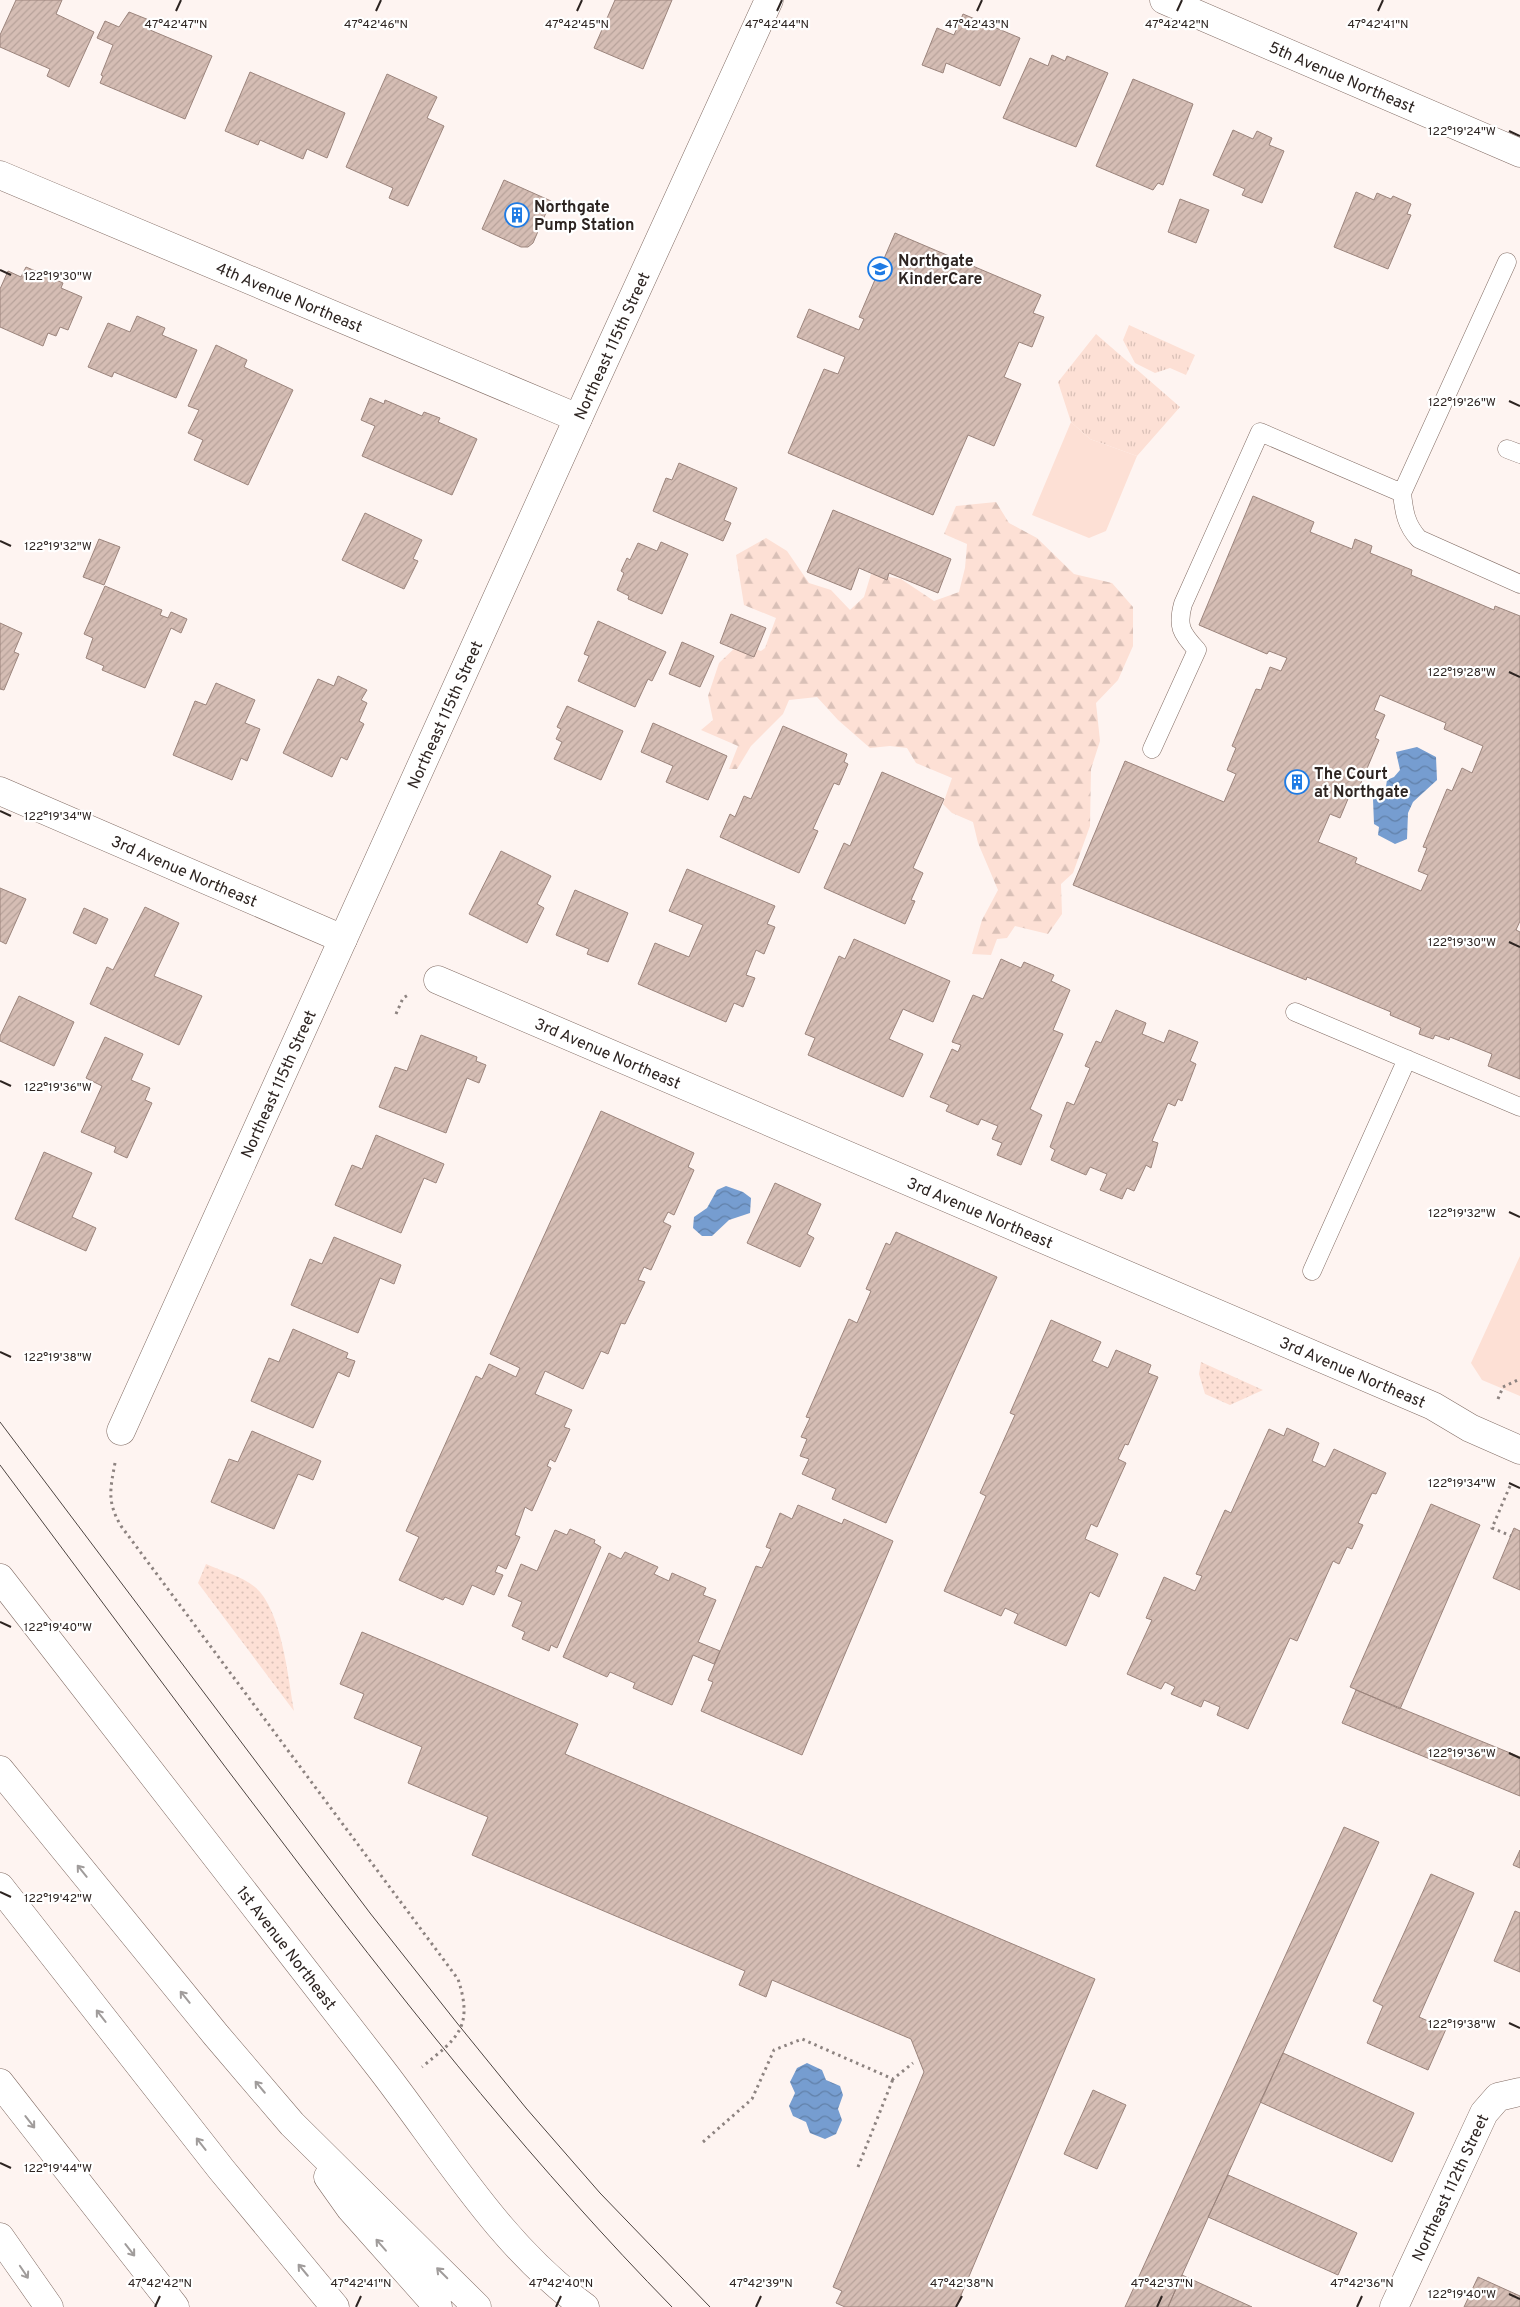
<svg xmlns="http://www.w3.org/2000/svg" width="1520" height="2307" font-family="Overpass,sans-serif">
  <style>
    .grass { fill: url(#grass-dots) }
    .forest { fill: url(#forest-firs) }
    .park { fill: url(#park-tufts) }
    .garden { fill: #fde0d5 }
    .water { fill: url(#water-waves) }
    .building { fill: url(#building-hatch); stroke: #9b847c; fill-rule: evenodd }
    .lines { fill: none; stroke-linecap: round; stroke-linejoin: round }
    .service-casing { stroke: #806b63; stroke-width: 19 }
    .minor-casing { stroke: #806b63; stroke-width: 29 }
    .tertiary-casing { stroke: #806b63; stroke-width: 29 }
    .secondary-casing { stroke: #806b63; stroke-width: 29 }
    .motorway-casing { stroke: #806b63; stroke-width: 29 }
    .path { stroke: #8d8380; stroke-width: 3; stroke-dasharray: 2.5 4; stroke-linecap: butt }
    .service { stroke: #fff; stroke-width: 18 }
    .minor { stroke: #fff; stroke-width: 28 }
    .tertiary { stroke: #fff; stroke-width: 28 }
    .secondary { stroke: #fff; stroke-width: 28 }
    .motorway { stroke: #fff; stroke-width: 28 }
    .tram { stroke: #4d4441; stroke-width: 1 }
    .oneway { stroke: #a09c9b }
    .ticks { fill: none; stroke: #2d2421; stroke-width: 2 }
    .labels { text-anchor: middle; stroke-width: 4.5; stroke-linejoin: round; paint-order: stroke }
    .street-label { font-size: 16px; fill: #2d2421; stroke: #fff }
    .poi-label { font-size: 16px; font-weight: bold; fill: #2d2421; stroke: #fff; text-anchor: start }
    .ticks-label { font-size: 12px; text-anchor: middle; fill: #2d2421; stroke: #fff; stroke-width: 4.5; stroke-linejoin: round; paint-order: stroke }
  </style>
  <defs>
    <pattern id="grass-dots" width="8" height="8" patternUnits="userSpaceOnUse" patternTransform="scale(1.25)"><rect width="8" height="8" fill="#fde0d5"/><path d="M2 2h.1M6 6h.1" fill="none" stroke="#d9c0b7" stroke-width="1.8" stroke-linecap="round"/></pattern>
    <pattern id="forest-firs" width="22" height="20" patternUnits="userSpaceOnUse" patternTransform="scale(1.25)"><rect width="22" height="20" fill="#fde0d5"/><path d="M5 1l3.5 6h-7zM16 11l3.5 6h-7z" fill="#d9c0b7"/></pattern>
    <pattern id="park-tufts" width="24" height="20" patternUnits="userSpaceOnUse" patternTransform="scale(1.25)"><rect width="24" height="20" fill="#fde0d5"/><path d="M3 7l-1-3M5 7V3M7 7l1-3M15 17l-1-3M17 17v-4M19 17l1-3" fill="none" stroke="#d9c0b7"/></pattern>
    <pattern id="water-waves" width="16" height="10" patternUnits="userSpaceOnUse" patternTransform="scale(1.25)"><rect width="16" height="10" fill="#769dd0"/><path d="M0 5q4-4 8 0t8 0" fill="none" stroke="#6180a8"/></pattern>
    <pattern id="building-hatch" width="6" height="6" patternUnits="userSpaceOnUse" patternTransform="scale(1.25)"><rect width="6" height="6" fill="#d5bdb4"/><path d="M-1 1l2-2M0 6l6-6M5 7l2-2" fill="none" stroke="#b7a29a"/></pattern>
  </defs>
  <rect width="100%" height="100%" fill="#fef4f1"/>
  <!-- grass -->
  <path class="grass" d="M1201,1362L1263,1390L1230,1405L1205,1394L1199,1374Z
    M206,1564C221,1571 242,1576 255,1587C282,1610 288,1678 294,1711L198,1583Z"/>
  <!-- forest -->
  <path class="forest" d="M996,502L1009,523L1037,538L1074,574L1112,583L1133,607V646L1118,680L1096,703L1100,741L1091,769L1090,826L1073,873L1061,884L1062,914L1048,934L1015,926L1007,938L997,939L991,955L972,954L982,920L998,890L978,843L973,822L952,813L943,804L952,778L916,763L907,748L890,746L870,748L838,720L817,697L789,700L783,714L751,746L737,769H729L738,746L701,730L713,720L708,696L719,663L739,644L761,651L765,648L776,618L744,605L736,555L766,538L787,551L809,583L831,590L850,610L864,597L871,574L901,579L934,601L959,592L965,568L967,544L944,534L956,506Z"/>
  <!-- park -->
  <path class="park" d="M1129,325L1195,355L1186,375L1170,368L1155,373L1135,363L1123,340Z
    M1096,334L1180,407L1137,456L1090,439L1071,422L1058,382Z"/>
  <!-- garden -->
  <path class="garden" d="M1071,422L1090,439L1137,456L1106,531L1089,538L1032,515Z
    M1520,1256V1396L1482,1380L1471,1363Z"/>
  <!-- water -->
  <path class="water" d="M1417,747L1436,757L1437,780L1413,802L1408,813L1407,839L1395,844L1378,835L1379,827L1374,824L1373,799L1385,793L1387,780L1394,777L1400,770L1396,752Z
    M726,1186L743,1192L751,1198L750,1213L729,1220L712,1236H702L693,1228L694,1217L707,1208L717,1190Z
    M807,2063L822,2070L826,2080L840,2086L843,2095L838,2109L842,2120L836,2134L825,2139L810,2133L806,2122L793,2116L789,2106L795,2093L790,2082L797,2068Z"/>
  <!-- building -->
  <path class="building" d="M16,0H62L56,14L94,32L69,87L47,76L50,69L0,47V35Z
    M615,0H672L643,69L594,48Z
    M129,12L154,22L150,30L212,56L185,119L100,83L103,76L101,75L113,45L97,38L105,21L119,27Z
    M963,14L1020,38L1000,86L946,63L943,73L922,65L937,28L954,35Z
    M1052,55L1065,61L1067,56L1108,73L1076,147L1003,118L1030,58L1048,66Z
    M250,72L345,113L327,158L307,149L303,159L260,140L258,145L225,131Z
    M387,74L437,97L427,118L444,126L408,206L389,198L393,188L346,167Z
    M1133,79L1193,104L1163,185L1158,183L1153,190L1096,166Z
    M1233,130L1253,139L1257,131L1272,138L1269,145L1284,151L1262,203L1242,195L1245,189L1213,175Z
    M504,180L551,201L533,243L528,247H521L482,229Z
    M1356,192L1374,200L1377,193L1391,199L1393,196L1411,204L1407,214L1411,215L1388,269L1334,247Z
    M1180,199L1209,210L1196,243L1168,232Z
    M895,233L1041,295L1033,313L1044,317L1032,347L1019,342L1004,377L1021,384L994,446L968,435L933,515L788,453L824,369L838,374L845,357L797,337L809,309L859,330L864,319L859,317Z
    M26,267L63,283L61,288L82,297L68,330L60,327L56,336L48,333L43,346L0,327V289L8,271L21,277Z
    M137,316L165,328L162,335L197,350L176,398L114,372L112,377L88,367L108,323L130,332Z
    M216,345L247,360L244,367L293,390L248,485L194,460L203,440L188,433L199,410L188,406Z
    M370,398L384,404L385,400L422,416L424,412L440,418L438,422L477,439L452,495L362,456L375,426L361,420Z
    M679,463L737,488L724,520L731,523L723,541L653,511L666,478L672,480Z
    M1253,496L1314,522L1310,532L1352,549L1355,539L1372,546L1370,553L1412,570L1411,575L1494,610L1495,606L1520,616V921L1516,930L1520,932V1079L1488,1066L1492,1054L1450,1037L1449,1040L1435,1035L1433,1039L1419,1034L1421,1028L1390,1015L1391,1012L1307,977L1306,980L1073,885L1125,761L1224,802L1236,774L1227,770L1236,748L1232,746L1256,689L1261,690L1270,667L1281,671L1287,658L1269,651L1267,654L1199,625ZM1380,695L1446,723L1444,729L1483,746L1472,773L1462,768L1452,791L1447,789L1423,847L1427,848L1418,871L1428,875L1421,891L1355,863L1357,858L1318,842L1330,814L1340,818L1350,794L1355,797L1379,740L1375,738L1385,715L1374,710Z
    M833,510L951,559L938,593L889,573L887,580L859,568L851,590L807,572Z
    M365,513L422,540L413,559L418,561L404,589L342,560Z
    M99,539L120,547L104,585L83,577Z
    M661,542L688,554L662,614L628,599L629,596L617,590L624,573L621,571L627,558L630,560L638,543L657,551Z
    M105,586L162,610L160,615L168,618L171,612L187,619L181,633L171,628L145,688L102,670L104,666L86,658L93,638L84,634Z
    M731,614L766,628L754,657L720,643Z
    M598,621L666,652L652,681L648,679L635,707L578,681L589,656L584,654Z
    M0,623L22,633L14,652L19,654L4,690L0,689Z
    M682,642L714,656L700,687L669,674Z
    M338,676L367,690L361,700L367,703L359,721L364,724L347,760L341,757L332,777L283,753L318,679L334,686Z
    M216,683L255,700L245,723L260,729L247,761L241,758L232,780L173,755L195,701L206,705Z
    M567,706L623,731L601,780L554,759L562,742L556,739L561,729L557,727Z
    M653,723L727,756L708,800L666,782L673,766L641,752Z
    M783,726L847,754L844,762L848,764L839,785L834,783L813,829L818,831L799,873L720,837L730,814L735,817L744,796L751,799Z
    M882,772L944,799L913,868L923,873L911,900L915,901L905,924L824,888L844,843L850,846Z
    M501,851L551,876L537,904L544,908L527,943L469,914Z
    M687,869L775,906L767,924L775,927L764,954L756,950L746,975L755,978L743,1007L734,1003L726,1022L638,984L655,943L689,957L703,925L669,911Z
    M0,888L26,899L6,944L0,941Z
    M575,890L628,913L608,962L587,954L589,949L556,935Z
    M145,907L179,923L154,976L202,996L179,1045L90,1004L107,967L113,970Z
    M84,908L108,919L96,944L73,933Z
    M854,939L950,981L933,1022L903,1009L889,1039L923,1054L903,1097L808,1055L815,1038L805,1034L839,956L845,959Z
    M1001,959L1021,968L1024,962L1054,975L1051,981L1070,990L1053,1030L1063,1034L1030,1109L1042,1115L1021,1165L997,1155L1002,1143L992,1139L998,1126L981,1119L978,1125L946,1111L949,1105L930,1097L952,1049L958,1052L961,1045L952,1042L973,995L983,999Z
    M19,996L74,1022L54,1066L0,1041V1036Z
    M1116,1010L1146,1023L1142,1034L1164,1043L1169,1030L1198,1042L1190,1061L1196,1064L1182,1101L1178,1099L1175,1106L1168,1103L1152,1141L1158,1143L1151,1168L1146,1165L1134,1191L1127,1188L1122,1199L1100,1190L1107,1174L1090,1167L1086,1175L1051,1160L1055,1150L1050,1147L1067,1102L1074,1105L1090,1068L1085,1066L1096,1041L1101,1043Z
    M421,1035L477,1057L476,1061L486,1065L479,1083L467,1078L446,1133L379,1107L395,1067L407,1071Z
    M105,1037L143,1054L131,1080L150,1088L145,1100L152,1103L127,1158L114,1152L116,1147L81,1132L102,1086L86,1078Z
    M601,1111L694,1153L688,1167L694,1170L674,1215L668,1212L663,1222L671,1226L651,1270L644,1267L638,1280L645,1282L625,1324L621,1323L608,1354L601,1351L583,1389L545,1371L535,1394L572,1410L564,1427L570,1429L555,1462L550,1459L547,1466L551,1468L532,1511L525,1507L515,1535L520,1537L506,1569L498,1565L495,1572L503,1575L494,1595L472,1585L463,1605L445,1597L443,1600L399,1580L419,1537L406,1531L476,1376L482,1379L489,1364L516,1377L520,1368L490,1354Z
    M376,1135L444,1164L436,1183L424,1178L401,1233L335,1205L352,1165L362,1169Z
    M44,1152L92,1173L72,1217L96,1228L86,1251L15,1219Z
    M775,1183L821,1204L807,1234L814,1238L800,1267L747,1243Z
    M896,1232L997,1277L886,1523L832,1499L836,1489L802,1474L809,1459L800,1456L807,1439L801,1437L810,1418L806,1417L849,1319L857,1323L871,1291L866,1289L886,1243L890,1245Z
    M334,1237L401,1265L394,1284L380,1278L358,1333L291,1305L310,1259L322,1264Z
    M1051,1320L1101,1342L1092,1361L1108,1368L1116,1350L1151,1365L1148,1373L1158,1377L1128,1445L1125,1444L1118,1459L1126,1463L1097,1527L1091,1524L1085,1539L1118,1554L1099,1597L1090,1592L1066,1646L1014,1623L1018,1614L1005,1608L1001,1616L944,1591L986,1496L980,1493L1015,1415L1010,1413Z
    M293,1329L348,1353L346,1358L355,1361L349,1377L338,1372L313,1428L251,1401L269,1358L279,1362Z
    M1287,1428L1319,1443L1312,1461L1325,1467L1334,1449L1386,1473L1376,1494L1372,1493L1358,1523L1363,1525L1352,1549L1347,1547L1339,1564L1333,1561L1297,1641L1290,1638L1248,1729L1217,1715L1220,1707L1204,1700L1201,1707L1171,1694L1175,1687L1165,1682L1161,1689L1127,1674L1152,1620L1146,1618L1164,1577L1195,1591L1202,1576L1196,1574L1225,1510L1231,1513L1269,1429L1284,1436Z
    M252,1431L321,1461L313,1480L298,1474L274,1529L211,1502L229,1459L238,1462Z
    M1431,1504L1480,1525L1400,1709L1350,1687Z
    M798,1505L842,1524L844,1519L893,1541L802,1755L701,1711L713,1682L708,1680L756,1566L762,1568L771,1549L766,1547L780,1513L792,1519Z
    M1514,1528L1520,1531V1590L1493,1578Z
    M570,1529L595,1540L594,1543L601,1547L557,1648L551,1645L549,1651L522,1639L525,1632L512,1626L522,1602L508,1596L521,1564L537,1571L555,1530L567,1535Z
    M625,1552L658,1567L654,1574L669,1581L672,1573L706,1588L703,1595L716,1600L698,1642L720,1651L714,1664L693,1655L672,1705L633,1688L635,1683L610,1672L607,1677L563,1657L609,1553L621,1559Z
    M362,1632L578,1724L565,1754L1095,1979L956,2307H845L836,2303L842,2291L833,2287L924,2072L911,2039L772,1980L766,1997L739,1985L745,1971L472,1855L488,1817L408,1783L422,1747L354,1718L364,1694L340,1684Z
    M1356,1690L1520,1757V1796L1342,1723Z
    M1344,1827L1379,1842L1182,2275L1168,2307H1125Z
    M1520,1850V1868L1513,1865Z
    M1431,1874L1474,1893L1419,2017L1446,2029L1428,2070L1367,2043L1383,2006L1373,2001Z
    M1515,1911L1520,1913V1972L1494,1961Z
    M1283,2053L1414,2113L1392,2162L1260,2102Z
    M1093,2090L1126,2105L1097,2169L1064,2154Z
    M1228,2175L1357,2233L1338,2275L1208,2217Z
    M1182,2275L1252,2307H1168Z
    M1478,2277L1520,2296V2307H1464Z"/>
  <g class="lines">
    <!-- service casing -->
    <g class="service-casing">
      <path id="service" d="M1507,262L1402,493C1404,512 1406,525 1419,539L1520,584
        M1507,449L1520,454
        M1152,749L1197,650C1181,633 1177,626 1183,604L1260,432L1402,493
        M1295,1012L1520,1107
        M1312,1271L1407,1059"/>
    </g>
    <!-- minor casing -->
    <g class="minor-casing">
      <g id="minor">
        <path id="s1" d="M0,175L578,418"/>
        <path id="s2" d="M0,791L343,939"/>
        <path id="s3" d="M438,980L1433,1406L1470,1428L1520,1450"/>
        <path id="s4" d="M121,1431L584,405L769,0"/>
        <path id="s5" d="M1394,2307L1484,2113L1498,2097L1520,2092"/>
      </g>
    </g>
    <!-- tertiary casing -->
    <g class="tertiary-casing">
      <g id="tertiary">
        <path id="s6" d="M0,1578C126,1740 252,1902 378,2065C442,2147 499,2245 585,2307"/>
      </g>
    </g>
    <!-- secondary casing -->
    <g class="secondary-casing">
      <g id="secondary">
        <path id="s7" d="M1164,0L1520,153"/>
      </g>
    </g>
    <!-- motorway casing -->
    <g class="motorway-casing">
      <path id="motorway" d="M0,1770L216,2035L292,2124L477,2307
        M0,1887L221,2169L335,2307
        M0,2083L175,2307
        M328,2177L350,2208L438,2307
        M0,2237L49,2307"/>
    </g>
    <!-- path -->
    <path class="path" d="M396,1014L403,998L408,995
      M1498,1399L1503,1387L1520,1379
      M115,1463C110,1490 107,1502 121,1526L458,1979C474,2028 457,2038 422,2067
      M1510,1486L1492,1528L1511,1536
      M703,2142L752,2099L774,2050L802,2039L893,2079L913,2063
      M858,2167L893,2079"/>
    <!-- service -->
    <use href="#service" class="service"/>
    <!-- minor -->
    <use href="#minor" class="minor"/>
    <!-- tertiary -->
    <use href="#tertiary" class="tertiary"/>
    <!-- secondary -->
    <use href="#secondary" class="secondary"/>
    <!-- motorway -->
    <use href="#motorway" class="motorway"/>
    <!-- tram -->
    <path class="tram" d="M0,1422L370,1913L457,2023L526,2108L600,2193L710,2307
      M0,1465C101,1600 200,1735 302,1868C419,2021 538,2170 672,2307"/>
  </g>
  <!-- one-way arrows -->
  <defs><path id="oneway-shaft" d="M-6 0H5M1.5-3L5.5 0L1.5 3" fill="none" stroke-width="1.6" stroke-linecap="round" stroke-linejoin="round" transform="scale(1.25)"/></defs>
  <g class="oneway">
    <use href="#oneway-shaft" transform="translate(82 1871) rotate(-129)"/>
    <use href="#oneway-shaft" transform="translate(185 1997) rotate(-129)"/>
    <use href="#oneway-shaft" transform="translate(101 2016) rotate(-128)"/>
    <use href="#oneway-shaft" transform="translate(260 2087) rotate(-130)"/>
    <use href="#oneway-shaft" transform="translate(30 2122) rotate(52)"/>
    <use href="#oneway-shaft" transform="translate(201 2144) rotate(-128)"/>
    <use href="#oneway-shaft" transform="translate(381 2245) rotate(-131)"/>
    <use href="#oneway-shaft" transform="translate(130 2250) rotate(52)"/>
    <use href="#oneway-shaft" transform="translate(303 2270) rotate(-130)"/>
    <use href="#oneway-shaft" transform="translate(24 2272) rotate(56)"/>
    <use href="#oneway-shaft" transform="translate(442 2273) rotate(-135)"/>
  </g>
  <!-- ticks -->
  <path class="ticks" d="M176,11L181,0M376,11L381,0M577,11L582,0M777,11L782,0M977,11L982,0M1177,11L1182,0M1378,11L1383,0M1509,131L1520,136M0,270L11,275M1509,401L1520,406M0,541L11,546M1509,672L1520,677M0,811L11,816M1509,942L1520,947M0,1081L11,1086M1509,1212L1520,1217M0,1352L11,1357M1509,1483L1520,1488M0,1622L11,1627M1509,1753L1520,1758M0,1892L11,1897M1509,2023L1520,2028M0,2163L11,2168M1509,2294L1520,2299M155,2307L160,2296M356,2307L361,2296M556,2307L561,2296M756,2307L761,2296M956,2307L962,2296M1157,2307L1162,2296M1357,2307L1362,2296"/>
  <!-- icons -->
  <defs>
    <g id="building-ring" transform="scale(1.25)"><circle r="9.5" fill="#fff" stroke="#1f7be4" stroke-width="1.5"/><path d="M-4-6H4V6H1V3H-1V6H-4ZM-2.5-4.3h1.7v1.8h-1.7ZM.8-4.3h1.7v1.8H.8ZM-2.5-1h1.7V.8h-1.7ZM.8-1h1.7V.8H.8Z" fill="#1f7be4"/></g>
    <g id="school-ring" transform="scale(1.25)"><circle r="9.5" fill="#fff" stroke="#1f7be4" stroke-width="1.5"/><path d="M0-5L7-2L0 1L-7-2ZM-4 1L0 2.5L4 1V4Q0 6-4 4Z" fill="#1f7be4"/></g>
  </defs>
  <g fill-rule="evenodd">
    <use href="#building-ring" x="517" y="215"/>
    <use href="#school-ring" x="880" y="269"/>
    <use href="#building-ring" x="1297" y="782"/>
  </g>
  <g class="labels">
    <!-- street labels -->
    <g class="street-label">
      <text dy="6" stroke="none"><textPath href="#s7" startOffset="194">5th Avenue Northeast</textPath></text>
      <text dy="6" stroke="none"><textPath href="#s1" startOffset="314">4th Avenue Northeast</textPath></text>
      <text dy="6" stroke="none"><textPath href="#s4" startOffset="1191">Northeast 115th Street</textPath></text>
      <text dy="6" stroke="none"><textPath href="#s4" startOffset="786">Northeast 115th Street</textPath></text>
      <text dy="6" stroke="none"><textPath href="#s2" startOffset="201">3rd Avenue Northeast</textPath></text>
      <text dy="6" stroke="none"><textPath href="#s3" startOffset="185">3rd Avenue Northeast</textPath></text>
      <text dy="6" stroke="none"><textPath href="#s4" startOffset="381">Northeast 115th Street</textPath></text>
      <text dy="6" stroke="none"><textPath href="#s3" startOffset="590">3rd Avenue Northeast</textPath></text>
      <text dy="6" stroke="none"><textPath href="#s3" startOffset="995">3rd Avenue Northeast</textPath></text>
      <text dy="6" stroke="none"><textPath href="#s6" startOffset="468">1st Avenue Northeast</textPath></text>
      <text dy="6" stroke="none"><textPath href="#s5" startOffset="132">Northeast 112th Street</textPath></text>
    </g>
    <!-- poi labels -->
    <g class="poi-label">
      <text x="534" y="212">Northgate<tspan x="534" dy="18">Pump Station</tspan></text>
      <text x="898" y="266">Northgate<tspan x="898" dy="18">KinderCare</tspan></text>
      <text x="1314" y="779">The Court<tspan x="1314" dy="18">at Northgate</tspan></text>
    </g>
  </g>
  <g class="ticks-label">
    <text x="176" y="28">47°42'47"N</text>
    <text x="376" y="28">47°42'46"N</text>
    <text x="577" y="28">47°42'45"N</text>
    <text x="777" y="28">47°42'44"N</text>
    <text x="977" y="28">47°42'43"N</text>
    <text x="1177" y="28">47°42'42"N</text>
    <text x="1378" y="28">47°42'41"N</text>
    <text x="1462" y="135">122°19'24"W</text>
    <text x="58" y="280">122°19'30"W</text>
    <text x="1462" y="406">122°19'26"W</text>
    <text x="58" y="550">122°19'32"W</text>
    <text x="1462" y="676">122°19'28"W</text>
    <text x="58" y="820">122°19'34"W</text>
    <text x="1462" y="946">122°19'30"W</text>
    <text x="58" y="1091">122°19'36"W</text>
    <text x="1462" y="1217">122°19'32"W</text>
    <text x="58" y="1361">122°19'38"W</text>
    <text x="1462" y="1487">122°19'34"W</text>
    <text x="58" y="1631">122°19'40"W</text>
    <text x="1462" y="1757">122°19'36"W</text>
    <text x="58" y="1902">122°19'42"W</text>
    <text x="1462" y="2028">122°19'38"W</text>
    <text x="58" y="2172">122°19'44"W</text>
    <text x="160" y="2287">47°42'42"N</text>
    <text x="361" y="2287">47°42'41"N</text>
    <text x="561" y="2287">47°42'40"N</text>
    <text x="761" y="2287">47°42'39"N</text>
    <text x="962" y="2287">47°42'38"N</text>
    <text x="1162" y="2287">47°42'37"N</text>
    <text x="1362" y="2287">47°42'36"N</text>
    <text x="1462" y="2298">122°19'40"W</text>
  </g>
</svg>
